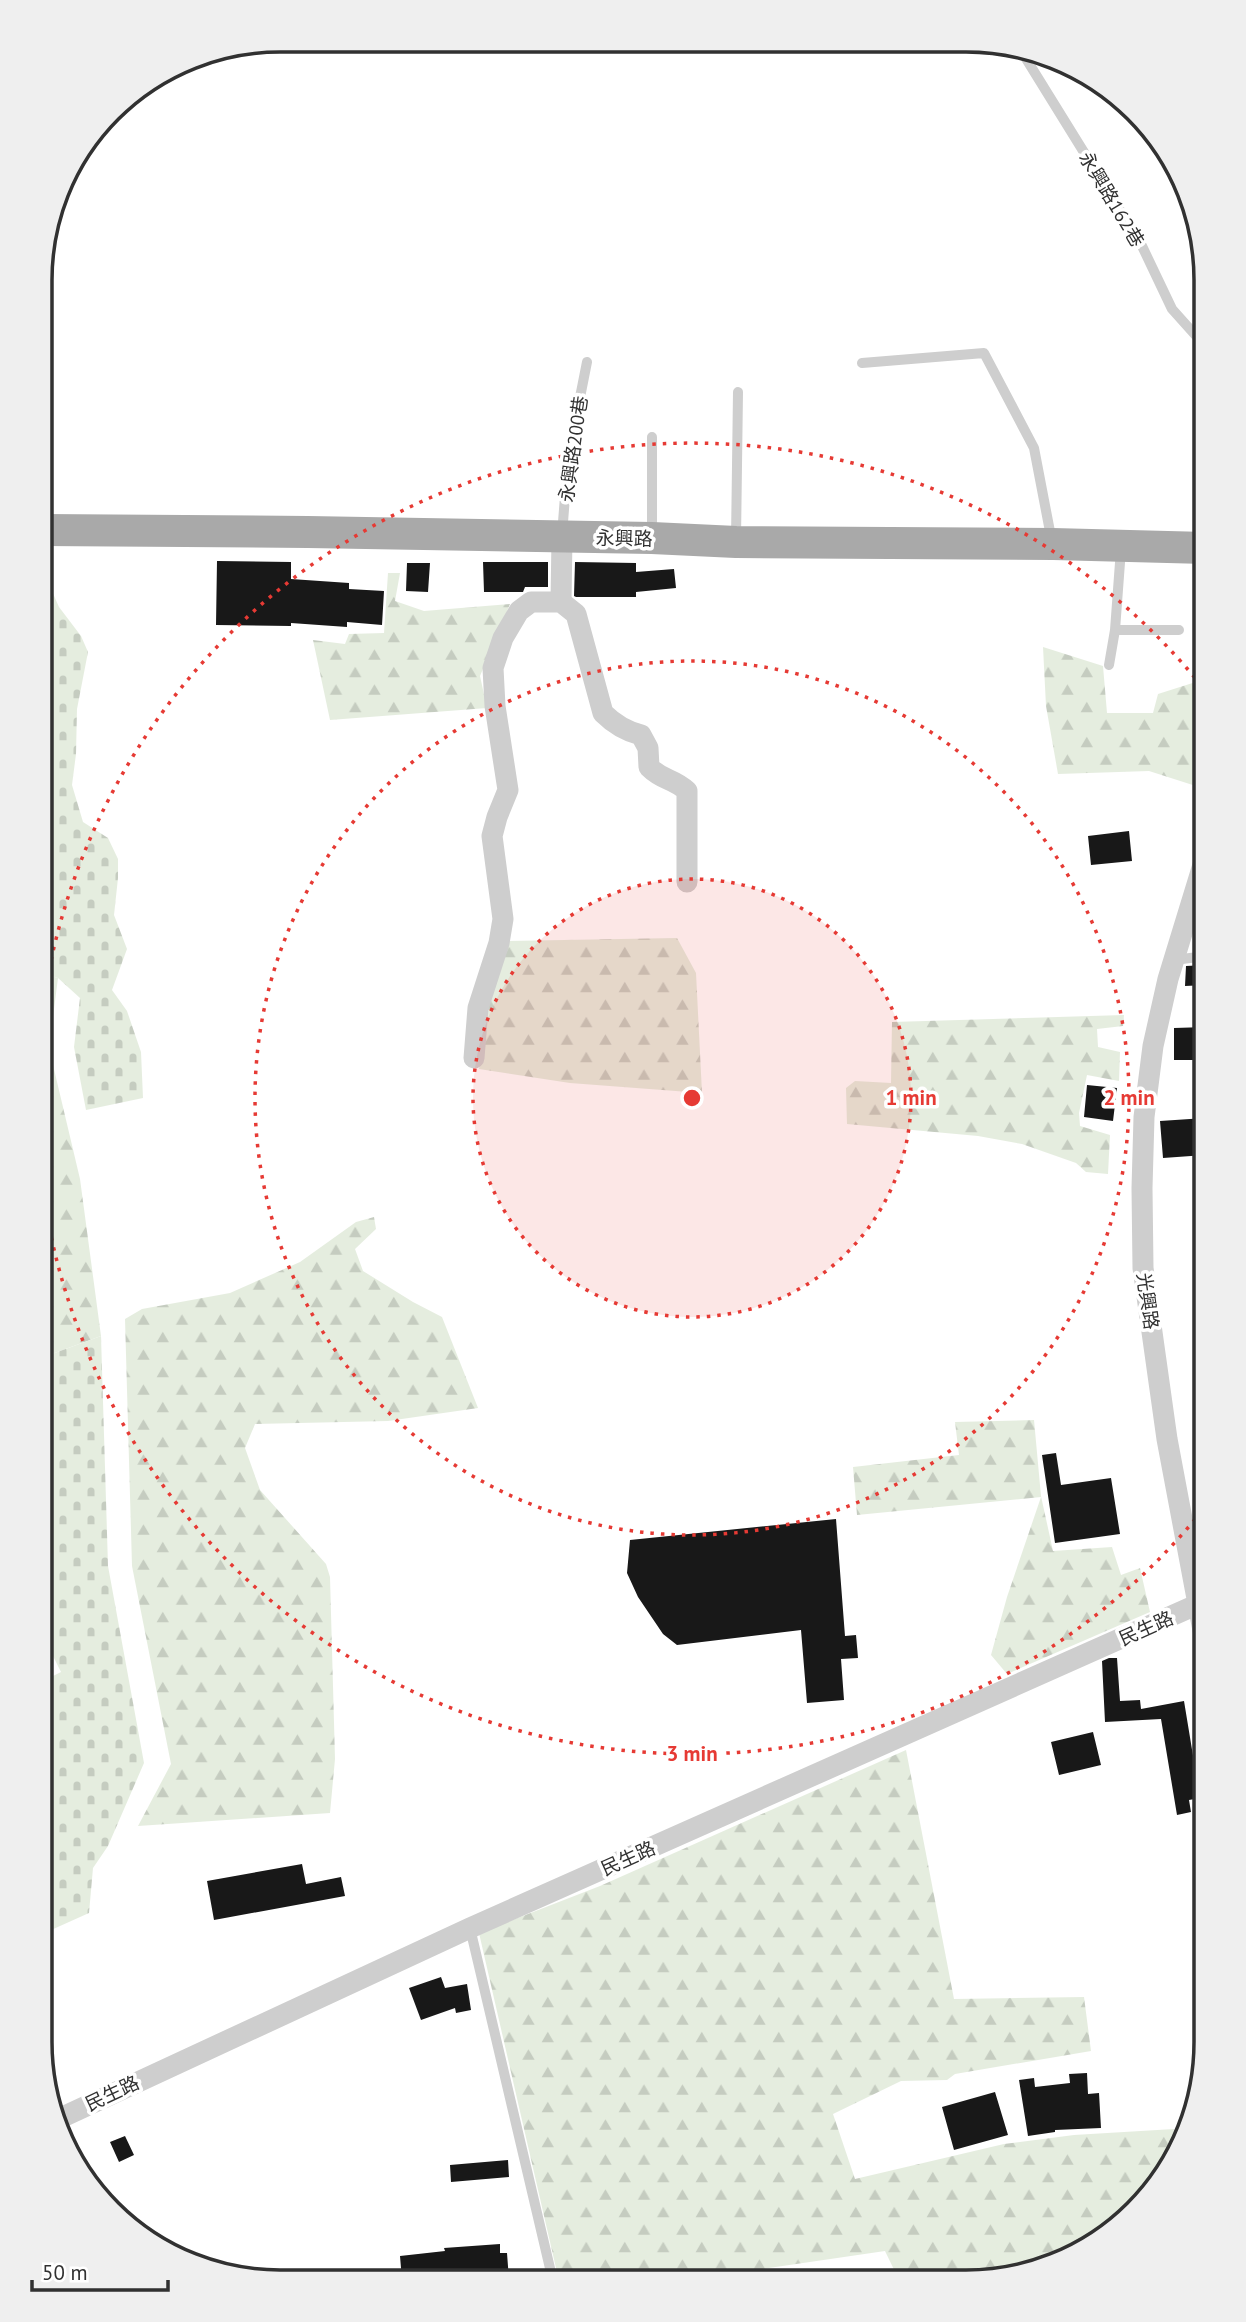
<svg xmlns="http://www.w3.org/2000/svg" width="1246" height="2322" font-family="'PT Sans','Noto Sans TC',sans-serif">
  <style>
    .forest { fill: url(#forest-firs) }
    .cemetery { fill: url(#cemetery-stones) }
    .building { fill: #181818 }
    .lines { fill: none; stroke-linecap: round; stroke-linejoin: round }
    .service { stroke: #cecece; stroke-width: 10 }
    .minor { stroke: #cecece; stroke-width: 21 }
    .primary { stroke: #a9a9a9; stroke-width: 32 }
    .ring { fill: none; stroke: #e63a34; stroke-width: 3.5; stroke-dasharray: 3.5 7 }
    .labels { text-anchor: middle; stroke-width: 7; stroke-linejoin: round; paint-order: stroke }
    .street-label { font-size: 19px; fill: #313131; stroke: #fff }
    .rim { fill: none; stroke: #313131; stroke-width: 3.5 }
    .centre { fill: #e63a34; stroke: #fff; stroke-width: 3.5 }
    .ring-label { font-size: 21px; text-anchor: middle; font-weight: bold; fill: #e63a34; stroke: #fff; stroke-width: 7; stroke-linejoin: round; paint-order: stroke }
  </style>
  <defs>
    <pattern id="forest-firs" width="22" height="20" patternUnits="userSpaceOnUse" patternTransform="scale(1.75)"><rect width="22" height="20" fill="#e5eddf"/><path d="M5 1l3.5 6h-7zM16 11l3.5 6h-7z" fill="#c5ccc0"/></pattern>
    <pattern id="cemetery-stones" width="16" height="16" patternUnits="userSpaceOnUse" patternTransform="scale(1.75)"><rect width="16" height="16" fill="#e5eddf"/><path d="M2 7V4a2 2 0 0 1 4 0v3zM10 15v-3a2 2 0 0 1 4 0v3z" fill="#c5ccc0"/></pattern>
  </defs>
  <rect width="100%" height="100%" fill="#fff"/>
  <!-- forest -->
  <path class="forest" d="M388,573H400L395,601L424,611L510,604L480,676L487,708L330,720L313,640L345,644L349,634L384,633Z
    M1199,637L1206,639V766L1199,787L1149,771L1058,774L1046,706L1043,647L1103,666L1107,713H1153L1158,694L1202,680Z
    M677,938L696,973L702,1093L570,1083L479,1069L489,1002L507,941Z
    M41,973L58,978L49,1048L80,1179L101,1336L41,1358Z
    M1124,1015L1123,1026L1097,1029L1098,1047L1120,1052L1119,1081L1087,1075L1079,1113L1080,1126L1110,1135L1108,1174L1086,1172L1076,1163L1022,1144L978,1136L847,1124L846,1088L855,1081L891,1083L892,1022Z
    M374,1217L376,1229L355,1249L363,1271L413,1302L442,1317L478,1408L388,1421L255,1424L245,1448L260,1490L326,1564L330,1577L335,1759L330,1813L138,1826L171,1764L132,1566L125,1319L142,1309L230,1293L300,1262L356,1222Z
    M1034,1420L1041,1496L1053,1551L1112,1547L1121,1575L1140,1568L1150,1612L1007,1674L991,1655L1007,1597L1041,1497L857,1515L853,1467L959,1455L955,1422Z
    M906,1750L954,1999L1084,1997L1091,2051L955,2074L947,2080L901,2081L833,2114L855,2179L1004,2144L1074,2135L1174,2129L1171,2162L1156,2188L1111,2232L1049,2266L925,2282H900L885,2251L680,2281H657L647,2278L646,2281H559L479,1933L600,1886Z"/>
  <!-- cemetery -->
  <path class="cemetery" d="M42,562H53L47,580L59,607L81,636L88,652L77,709L76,754L72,785L83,822L108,838L118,859V878L114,915L127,949L112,990L127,1011L141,1052L143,1098L86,1110L74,1047L80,998L58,978L41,973Z
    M101,1336L108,1566L144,1763L108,1846L93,1868L89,1913L40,1935L42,1805L41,1800V1682L61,1672L41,1632L49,1615L53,1594L41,1581V1358Z"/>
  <!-- building -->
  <path class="building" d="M217,561L291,562V579L349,583V589L384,591L382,625L347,622V627L291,623V626L216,625Z
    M483,562H548V587H525L523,592H484Z
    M575,562L636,563V572L674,569L676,588L636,592V597H576L574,596Z
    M407,563H430L428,592L406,591Z
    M1129,831L1132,861L1091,865L1088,836Z
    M1206,965V985L1185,986L1186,966Z
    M1206,1027V1060H1174V1028Z
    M1087,1085L1117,1088L1113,1121L1084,1117Z
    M1205,1118V1155L1163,1158L1160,1121Z
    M1056,1453L1061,1485L1111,1478L1120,1534L1055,1543L1042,1455Z
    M836,1519L845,1636L856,1635L858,1658L841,1659L844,1700L807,1703L801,1630L677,1645L663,1634L638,1597L627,1573L630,1540Z
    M1109,1658H1117L1120,1701L1140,1700L1141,1709L1184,1701L1200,1798L1189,1800L1191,1812L1177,1815L1161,1719L1105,1722L1102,1661Z
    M1093,1732L1101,1765L1059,1775L1051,1742Z
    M302,1864L306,1884L341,1877L345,1896L214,1920L207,1881Z
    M441,1977L445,1988L467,1984L471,2010L456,2013L455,2008L421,2020L409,1988Z
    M1087,2073L1088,2094L1099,2093L1101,2128L1055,2130V2132L1028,2136L1019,2080L1034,2078L1035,2087L1070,2083L1069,2074Z
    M995,2092L1008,2135L954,2150L942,2107Z
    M125,2136L134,2155L119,2162L110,2142Z
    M508,2160L509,2177L451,2182L450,2165Z
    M500,2244V2253H507L509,2280H402L400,2256L445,2251L444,2248Z"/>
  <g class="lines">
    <!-- service -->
    <path class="service" d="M1020,49L1142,246L1172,309L1206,347
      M862,363L984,353L1034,448L1052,542
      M652,437V536
      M562,535L568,458L587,362
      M736,539L738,392
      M1121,549L1115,630H1179
      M1109,665L1115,630
      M1174,960L1206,956
      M470,1928L553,2281
      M1201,2077L1205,2056"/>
    <!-- minor -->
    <path class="minor" d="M561,602L562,537
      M474,1058L478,1008L499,943L503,919L492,836L497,817L508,790L495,706L493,668L503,638L519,611L531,602H561L576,614L603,713C614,724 625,731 641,735L648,748L649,767C663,781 673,778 687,791V882
      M1205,1641L1167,1439L1143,1268L1142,1188L1144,1117L1153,1046L1168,979L1206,855
      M54,2121L470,1928L1205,1601"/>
    <!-- primary -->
    <path class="primary" d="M42,530L308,532L652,538L736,542L1053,544L1206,548"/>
  </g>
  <!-- distance rings -->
  <circle cx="692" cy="1098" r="219" fill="#e63a34" fill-opacity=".12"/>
  <g class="ring">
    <circle cx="692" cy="1098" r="219"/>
    <circle cx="692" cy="1098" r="437"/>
    <path d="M1202 1511A656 656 0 0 1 42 1184M42 1012A656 656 0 0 1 1205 690"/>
  </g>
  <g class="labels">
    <!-- street labels -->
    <g class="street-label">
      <text transform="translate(1112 199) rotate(59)" y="7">永興路162巷</text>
      <text transform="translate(573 449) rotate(-82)" y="7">永興路200巷</text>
      <text transform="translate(624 538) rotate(1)" y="7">永興路</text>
      <text transform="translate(1148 1301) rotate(82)" y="7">光興路</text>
      <text transform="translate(1146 1628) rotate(-24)" y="7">民生路</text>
      <text transform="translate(628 1858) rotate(-24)" y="7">民生路</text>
      <text transform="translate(112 2093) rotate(-25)" y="7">民生路</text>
    </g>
  </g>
  <!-- crop -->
  <path d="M0 0H1246V2322H0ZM280 52H966A228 228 0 0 1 1194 280V2042A228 228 0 0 1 966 2270H280A228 228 0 0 1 52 2042V280A228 228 0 0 1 280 52Z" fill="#efefef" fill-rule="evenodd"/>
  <path class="rim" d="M280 52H966A228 228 0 0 1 1194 280V2042A228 228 0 0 1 966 2270H280A228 228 0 0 1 52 2042V280A228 228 0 0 1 280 52Z"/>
  <circle cx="692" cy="1098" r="10" class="centre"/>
  <g class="ring-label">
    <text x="911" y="1105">1 min</text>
    <text x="1129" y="1105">2 min</text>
    <text x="692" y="1761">3 min</text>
  </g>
  <!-- scale -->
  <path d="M32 2280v10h136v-10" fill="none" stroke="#313131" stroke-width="3.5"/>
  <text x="42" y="2280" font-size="21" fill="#313131" stroke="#ffffff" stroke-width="5" paint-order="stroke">50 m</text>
</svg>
